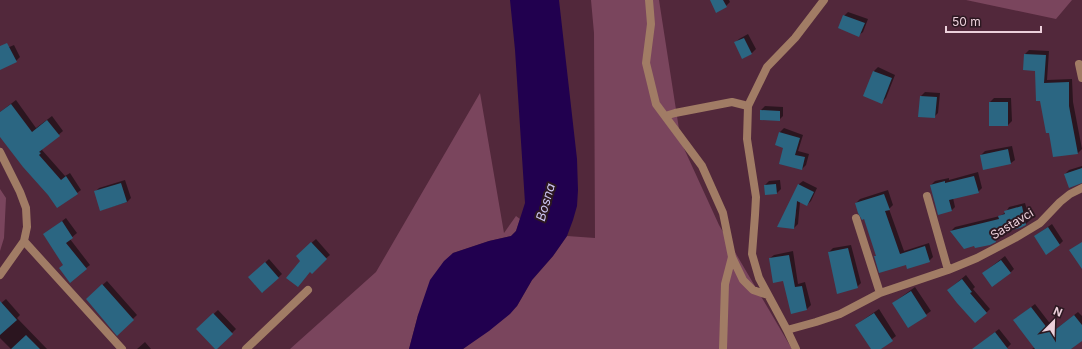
<svg xmlns="http://www.w3.org/2000/svg" width="1082" height="349" font-family="Inter,sans-serif">
  <style>
    .green { fill: #7a455d }
    .water { fill: #21004f }
    .shadow { fill: #0007 }
    .building { fill: #2b6682 }
    .lines { fill: none; stroke-linecap: round; stroke-linejoin: round }
    .street { stroke: #a17c65; stroke-width: 8 }
    .labels { text-anchor: middle; stroke-width: 4; stroke-linejoin: round; paint-order: stroke }
    .street-label { font-size: 12px; fill: #ecd0db; stroke: #2c1821 }
    .water-label { font-size: 13px; font-style: italic; fill: #ccc5f2; stroke: #2c1821 }
  </style>
  <rect width="100%" height="100%" fill="#52283b"/>
  <!-- green -->
  <path class="green" d="M591,0H659L681,142L719,225L792,349H463L517,306L532,280L553,256L567,236L595,238L594,33Z
    M966,0H1072L1056,19Z
    M480,93L504,233L516,216L520,219L516,231L511,236L489,241L453,253L418,315L409,349H290L376,272Z
    M0,189L6,198L4,238L0,251Z"/>
  <!-- water -->
  <path class="water" d="M510,0H559L577,159L578,190L577,206L573,220L567,236L553,256L532,280L517,306L510,314L489,331L463,349H409L418,315L430,280L444,261L453,253L489,241L511,236L516,231L525,203L515,50Z"/>
  <!-- shadow -->
  <path class="shadow" d="M711,0H729L730,2L726,6Z
    M848,12L868,19L863,32L859,35L844,16Z
    M748,34L756,49L752,53L743,58L735,43L739,39Z
    M14,45L20,57L16,61L0,69V51Z
    M1029,50L1049,51L1047,80L1072,79L1073,102L1082,149L1078,153L1054,156L1050,132L1036,70L1025,54Z
    M878,67L895,75L886,98L882,102L874,71Z
    M925,92L940,93L938,113L934,117L919,116L921,96Z
    M994,98H1011L1012,121L1008,125L990,102Z
    M16,100L36,128L52,116L63,131L43,148L42,150L65,176L70,173L81,190L77,193L0,134V112Z
    M765,106L783,107V116L779,120L761,110Z
    M784,128L803,135L798,151L809,154L806,165L802,169L784,147L776,144L780,132Z
    M1012,146L1015,160L1011,163L984,168L981,155L985,151Z
    M1082,166V182L1065,174L1069,170Z
    M978,172L982,188L978,192L953,198L955,207L951,211L931,185L935,181L949,178V180Z
    M125,180L131,198L127,202L101,210L96,191L99,188Z
    M780,180L781,189L777,193L765,185L769,181Z
    M803,181L817,188L811,201L807,205L800,202L798,224L794,228L799,184Z
    M888,190L893,205L889,209L904,251L929,243L933,257L929,261L907,263L875,257L877,255L864,218L856,203L860,199Z
    M1025,203L1030,220L1026,224L998,233L999,237L995,241L975,245L951,231L955,227L1000,216L1006,212L1009,207Z
    M66,218L77,233L70,239L90,265L86,268L64,264L44,235Z
    M1052,224L1063,241L1059,245L1035,236Z
    M316,239L330,255L311,271L302,261L301,252Z
    M851,245L861,283L857,287L829,252L833,248Z
    M793,251L798,284L805,282L811,305L807,309L792,312L784,280L770,258L774,255Z
    M1005,256L1014,269L1010,273L987,270Z
    M269,259L282,274L263,292L253,274Z
    M966,275L975,287L973,289L990,309L986,313L948,290Z
    M107,281L137,315L117,334L91,295Z
    M915,287L931,311L909,327L893,303Z
    M6,299L20,315L17,318L47,349H11L0,338V304Z
    M1035,304L1055,330L1078,312L1082,316V340L1063,349H1032L1035,347L1018,317Z
    M879,309L896,336L879,349H872L860,322Z
    M218,310L236,329L216,349L197,329Z
    M999,329L1011,344L1006,349H973Z
    M145,342L151,349H137Z"/>
  <!-- building -->
  <path class="building" d="M710,0H723L727,7L716,13Z
    M843,15L865,23L859,37L838,28Z
    M744,38L752,54L742,59L734,42Z
    M7,43L17,62L0,70V46Z
    M1024,54L1046,55L1044,83L1069,82V106L1078,154L1053,157L1049,133H1046L1040,101H1036L1035,71L1023,70Z
    M873,71L892,78L882,104L863,96Z
    M920,96L937,97L935,118L918,117Z
    M989,102H1008V126H989Z
    M11,104L32,132L47,120L60,136L39,152L41,153L39,155L61,180L66,176L78,194L57,208L48,195L23,167L0,137V112Z
    M760,110L780,111V121L760,120Z
    M779,132L800,138L795,155L805,157L802,170L779,164L783,148L775,145Z
    M1008,149L1011,164L983,170L980,155Z
    M1082,168V183L1069,188L1064,174Z
    M974,176L979,193L949,200L952,211L938,215L930,185L945,181V183Z
    M121,183L127,202L100,211L94,191Z
    M776,184L777,194L765,195L764,185Z
    M798,184L814,192L807,206L797,201L794,229L777,227Z
    M884,194L890,210L885,211L900,254L925,246L930,262L907,269L906,265L879,273L874,256H876L864,219L862,220L858,213L855,203Z
    M1022,206L1026,225L1020,228L994,235L996,242L990,245L975,248L974,246L964,249L950,231L999,219L998,216L1005,214L1004,211Z
    M62,221L73,238L66,243L87,269L70,283L59,268L63,265L43,234Z
    M1048,227L1060,245L1046,255L1034,236Z
    M311,242L327,259L312,274L310,272L298,287L286,278L300,261L296,256Z
    M1082,242V269L1069,250Z
    M848,248L858,288L837,294L828,252Z
    M789,255L795,287L802,286L807,310L791,314L783,281L773,283L769,258Z
    M1001,260L1011,273L992,287L982,273Z
    M265,262L279,278L262,293L248,277Z
    M962,279L972,292L970,293L987,313L975,323L957,303L947,290Z
    M102,284L134,320L117,336L86,299Z
    M911,291L927,316L908,328L892,303Z
    M0,301L17,320L0,335Z
    M1031,307L1051,333L1074,315L1082,325V341L1071,349H1035L1013,320Z
    M213,313L233,334L217,349H215L196,329Z
    M874,313L893,341L881,349H871L855,325Z
    M995,332L1008,349H972Z
    M26,335L40,349H11Z"/>
  <g class="lines">
    <!-- street -->
    <path class="street" d="M649,0L651,24L646,63L656,104L702,166L723,213L732,257L743,280L753,290L768,295
      M1079,64L1082,78
      M665,116L675,113L732,102L748,106
      M0,152L20,192L26,208L27,227L24,241L0,275
      M927,196L948,270
      M856,218L880,293
      M24,241L122,349
      M787,330L816,322L840,314L880,293L948,270L977,258L1015,238L1040,223L1060,202L1070,194L1082,188
      M246,349L308,290
      M723,349L725,284L732,257
      M796,349L787,330L759,278L752,254L755,215L756,197L747,139L748,106L767,67L795,38L824,0"/>
  </g>
  <g class="labels">
    <!-- street labels -->
    <g class="street-label">
      <text transform="translate(1012 224) rotate(-31)" y="4">Sastavci</text>
    </g>
    <!-- water labels -->
    <g class="water-label">
      <text transform="translate(545 202) rotate(-74)" y="5">Bosna</text>
    </g>
  </g>
  <!-- north arrow -->
  <g transform="translate(1054 321) rotate(23)" stroke="#2c1821" stroke-width="3" paint-order="stroke">
  <path d="M0-3L7 15L0 10L-7 15Z" fill="#ecd0db"/>
  <text y="-6" font-size="11" font-weight="bold" text-anchor="middle" fill="#ecd0db">N</text>
  </g>
  <!-- scale -->
  <path d="M946 26v6h95v-6" fill="none" stroke="#ecd0db" stroke-width="2"/>
  <text x="952" y="26" font-size="12" fill="#ecd0db" stroke="#2c1821" stroke-width="3" paint-order="stroke">50 m</text>
</svg>
